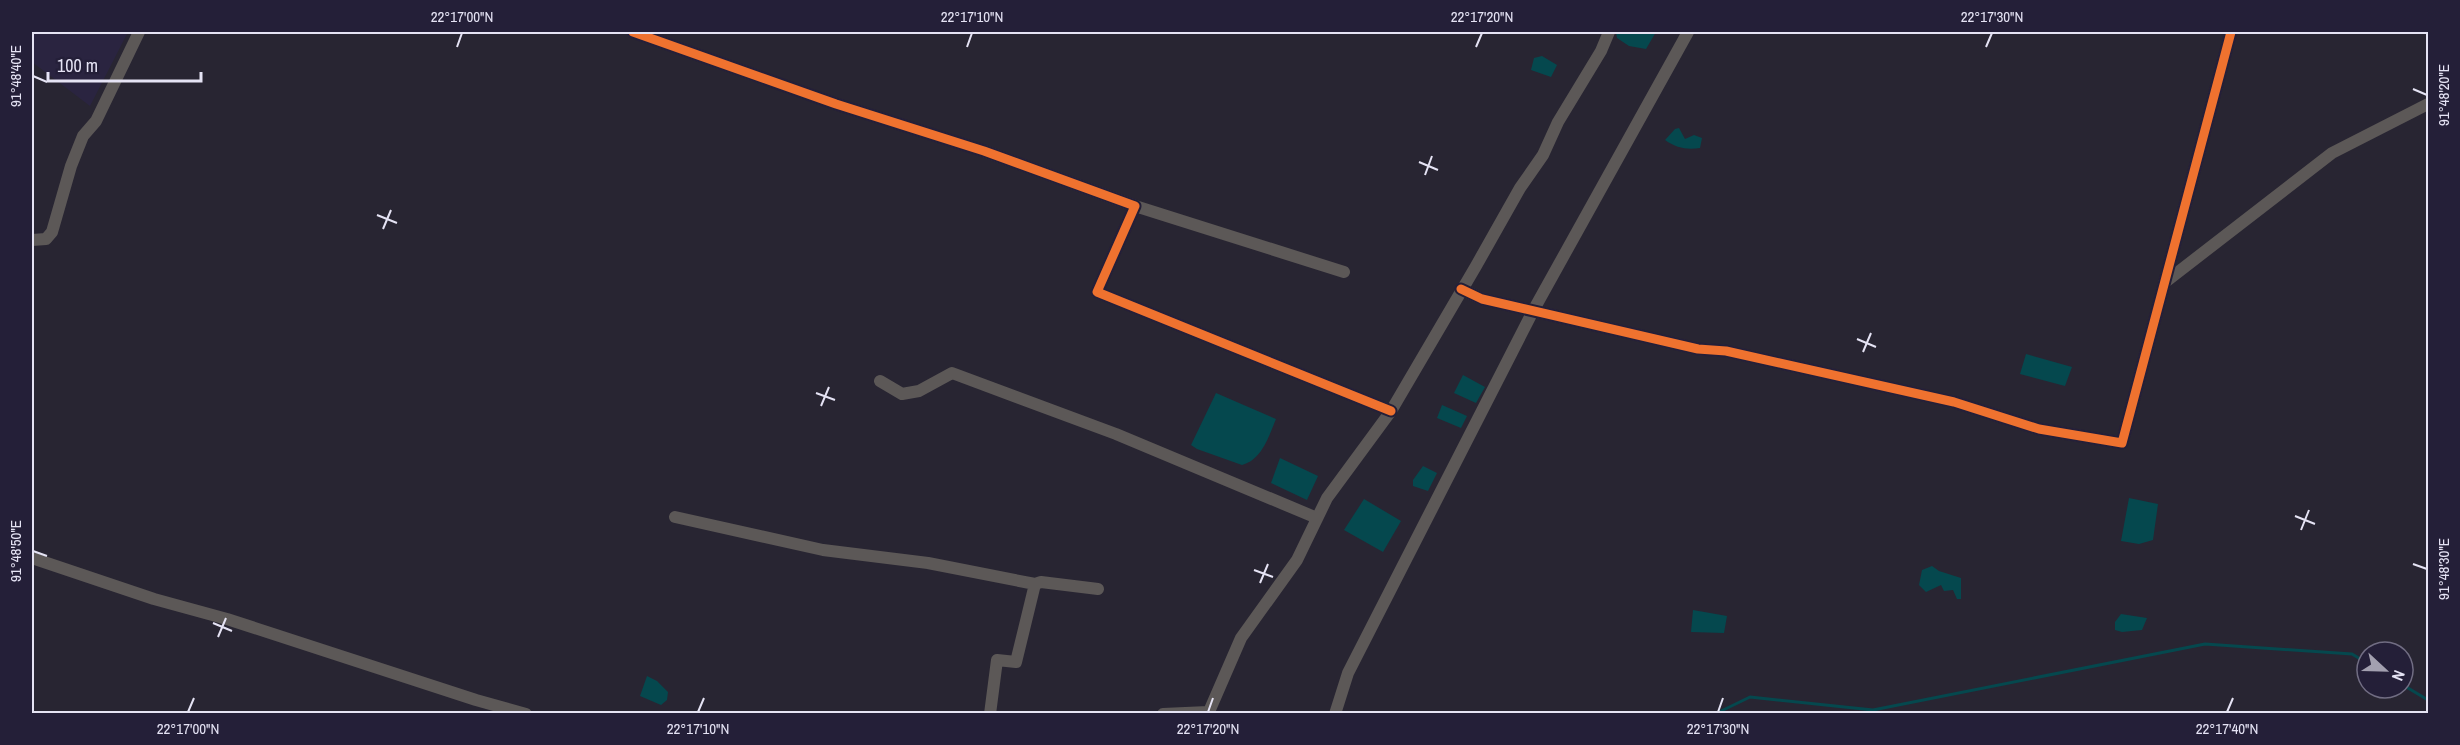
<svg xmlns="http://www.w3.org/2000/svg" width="2460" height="745" font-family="'Archivo Narrow',sans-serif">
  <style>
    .built { fill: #2a2440 }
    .water { fill: #05484e }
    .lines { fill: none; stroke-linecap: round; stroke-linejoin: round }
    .stream { stroke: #05484e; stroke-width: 3 }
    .street { stroke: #5c5857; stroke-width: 12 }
    .cycleway-casing { stroke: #241f38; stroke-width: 13 }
    .cycleway { stroke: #ef722f; stroke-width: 9 }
    .ticks { fill: none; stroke: #e5e3f4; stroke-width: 2 }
    .neatline { fill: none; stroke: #e5e3f4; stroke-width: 2 }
    .ticks-label { font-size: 15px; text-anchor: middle; fill: #e5e3f4 }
  </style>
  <rect width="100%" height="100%" fill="#282532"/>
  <!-- built -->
  <path class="built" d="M32,32H128L90,106L32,62Z"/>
  <!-- water -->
  <path class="water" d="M1616,32H1656L1646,49L1629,46L1617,38Z
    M1542,56L1557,65L1551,77L1531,70L1534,58Z
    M1679,128L1685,139L1694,135L1702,138L1700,148C1686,150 1677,148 1665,140L1675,129Z
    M2026,354L2072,367L2065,386L2020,374Z
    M1463,375L1485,387L1476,403L1454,393Z
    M1216,393L1276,419C1269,436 1262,460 1242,465L1197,449L1191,445Z
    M1442,405L1467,416L1461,428L1437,418Z
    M1280,458L1318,476L1307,500L1271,483Z
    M1423,466L1437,473L1428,491L1413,486V480Z
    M2129,498L2158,504L2153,540L2139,544L2121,541Z
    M1364,499L1401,521L1383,552L1344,530Z
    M1932,566L1939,571L1961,578V599H1957L1953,590L1944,591L1941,585L1926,592L1919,585L1922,570Z
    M1693,610L1727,616L1724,633L1691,632Z
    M2121,614L2147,618L2142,630L2122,632L2115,630V622Z
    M647,676L657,681L668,692L667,700L661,705L640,696Z"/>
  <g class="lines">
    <!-- stream -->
    <path class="stream" d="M2403,685L2428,700
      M1715,714L1750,697L1873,710L2205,644L2352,654L2367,663"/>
    <!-- street -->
    <path class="street" d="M633,32L836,104L984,151L1135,206L1097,292L1391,411
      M1135,206L1344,272
      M32,240L46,239L52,232L71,166L83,136L96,121L139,32
      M2164,283L2332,153L2428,104
      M1461,289L1482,299L1698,349L1726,351L1954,402L2039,429L2122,443L2231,32
      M880,381L902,394L919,391L952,373L1116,434L1317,518
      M675,517L823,550L928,563L1035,584L1041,582L1098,589
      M32,558L154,599L227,619L476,700L526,714
      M990,714L997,660L1016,662L1035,584
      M1163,714L1208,712
      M1208,714L1241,638L1297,560L1327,498L1391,411L1476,266L1520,188L1543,155L1558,122L1601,51L1609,32
      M1335,714L1348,673L1533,311L1688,32"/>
    <!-- cycleway casing -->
    <g class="cycleway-casing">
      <path id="cycleway" d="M633,32L836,104L984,151L1135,206L1097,292L1391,411
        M1461,289L1482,299L1698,349L1726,351L1954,402L2039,429L2122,443L2231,32"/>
    </g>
    <!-- cycleway -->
    <use href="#cycleway" class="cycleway"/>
  </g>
  <!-- ticks -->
  <path class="ticks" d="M457,47L462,33M967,47L972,33M1476,47L1482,33M1986,47L1992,33M33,76L47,82M2413,89L2427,95M1419,162L1438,170M1425,175L1432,156M377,215L397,223M383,229L391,210M1857,339L1876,347M1863,352L1871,333M816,393L835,400M821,406L829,387M2295,516L2315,524M2301,530L2309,510M33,551L47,556M2413,564L2427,569M1254,570L1273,577M1260,583L1268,564M213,623L232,631M218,637L226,618M188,712L194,698M698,712L704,698M1208,712L1213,698M1718,712L1723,698M2227,712L2233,698"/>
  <!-- border -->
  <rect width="2460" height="745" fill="none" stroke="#241f38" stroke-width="66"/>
  <!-- north arrow -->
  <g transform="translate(2385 670) rotate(112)"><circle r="28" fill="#241f38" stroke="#716d83" stroke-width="1.5"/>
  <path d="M0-4.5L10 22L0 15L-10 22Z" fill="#a3a0b0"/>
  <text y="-9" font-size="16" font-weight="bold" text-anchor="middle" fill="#e5e3f4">N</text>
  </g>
  <!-- scale -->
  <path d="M48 72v9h153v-9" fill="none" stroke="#e5e3f4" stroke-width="3"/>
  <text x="57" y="72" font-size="18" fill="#e5e3f4" stroke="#241f38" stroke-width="4.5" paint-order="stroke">100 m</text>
  <rect x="33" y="33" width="2394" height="679" class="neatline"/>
  <g class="ticks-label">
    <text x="462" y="22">22°17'00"N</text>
    <text x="972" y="22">22°17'10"N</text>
    <text x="1482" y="22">22°17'20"N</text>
    <text x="1992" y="22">22°17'30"N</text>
    <text transform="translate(16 76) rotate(-90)" y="5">91°48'40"E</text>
    <text transform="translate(2444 95) rotate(-90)" y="5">91°48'20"E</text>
    <text transform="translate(16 551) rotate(-90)" y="5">91°48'50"E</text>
    <text transform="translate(2444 569) rotate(-90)" y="5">91°48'30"E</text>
    <text x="188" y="734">22°17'00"N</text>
    <text x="698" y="734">22°17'10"N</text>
    <text x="1208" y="734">22°17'20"N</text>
    <text x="1718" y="734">22°17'30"N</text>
    <text x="2227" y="734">22°17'40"N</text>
  </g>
</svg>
